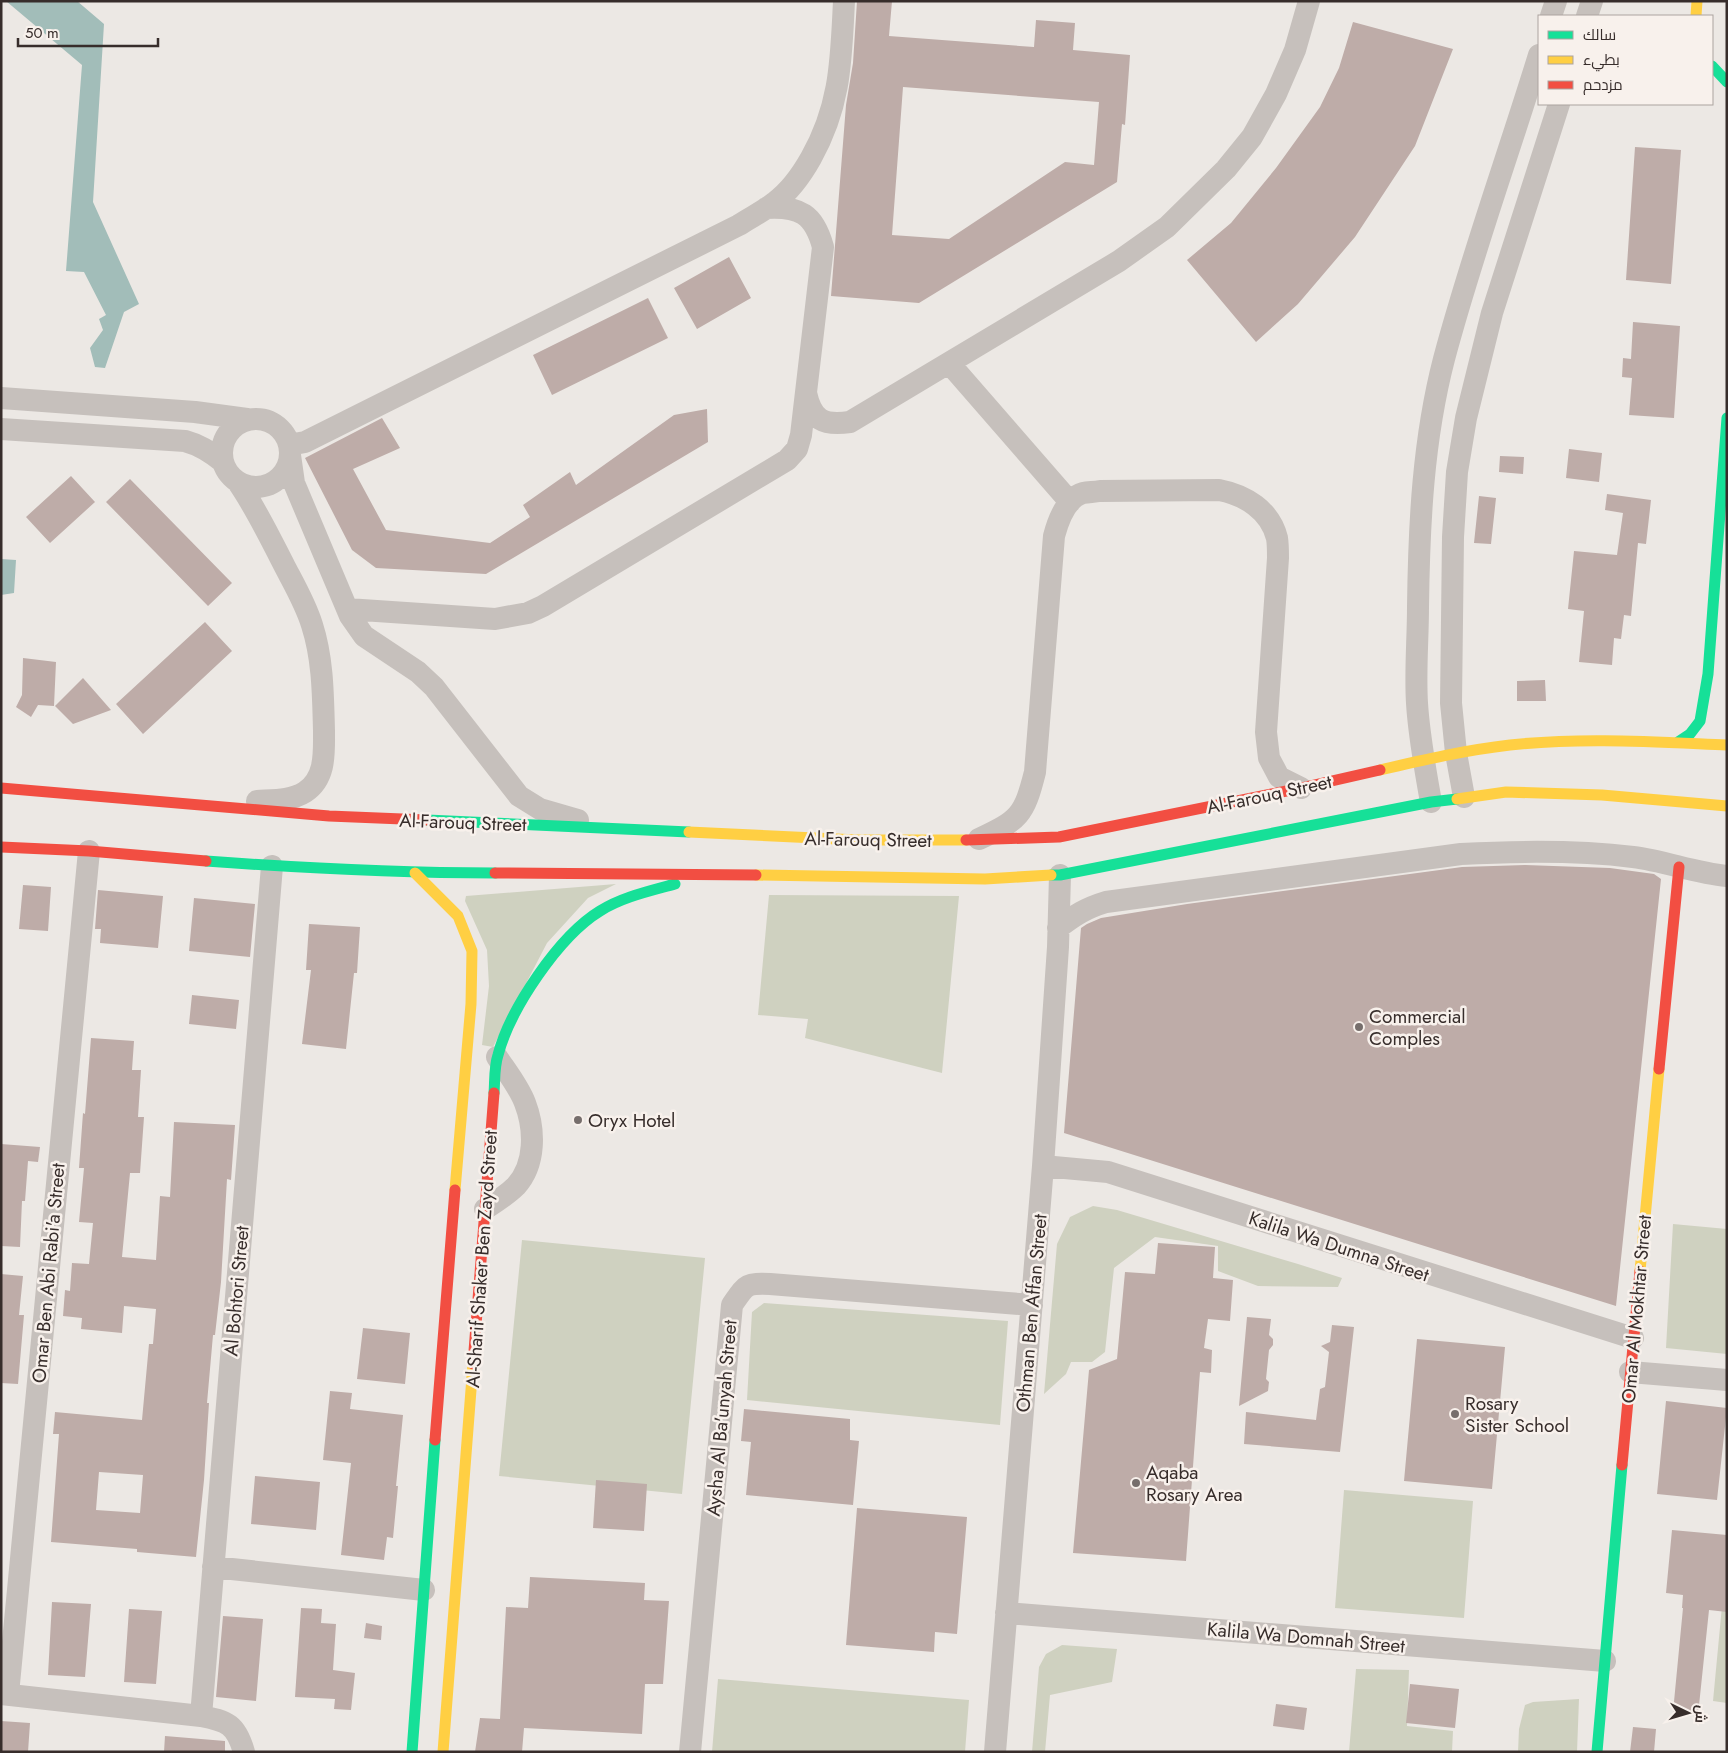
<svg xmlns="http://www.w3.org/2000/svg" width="1728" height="1753" font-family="Jost,Cairo,sans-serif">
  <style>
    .green { fill: #cfd1c0 }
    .water { fill: #a2bdb9 }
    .building { fill: #beaca8; fill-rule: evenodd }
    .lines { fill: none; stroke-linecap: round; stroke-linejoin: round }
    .street { stroke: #c6c0bc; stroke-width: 22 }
    .fast { stroke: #16e098; stroke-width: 11 }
    .slow { stroke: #ffcf43; stroke-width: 11 }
    .jam { stroke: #f24e42; stroke-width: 11 }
    .poi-dot { fill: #766e6c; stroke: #f8f1ec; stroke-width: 2 }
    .labels { text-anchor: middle; stroke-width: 5; stroke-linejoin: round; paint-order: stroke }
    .street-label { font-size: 19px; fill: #372d2b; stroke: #f8f1ec }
    .poi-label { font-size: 19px; fill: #372d2b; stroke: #f8f1ec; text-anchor: start }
  </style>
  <rect width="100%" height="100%" fill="#ece8e4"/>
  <!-- green -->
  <path class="green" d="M616,884L588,898L547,943L493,1047L482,1045L489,986L487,950L465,901L466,896Z
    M769,895L959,896L942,1073L805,1038L808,1019L758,1015Z
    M1093,1206L1117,1210L1298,1264L1342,1278L1338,1287L1258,1286L1218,1271V1246L1155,1237L1114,1268L1105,1352L1092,1362H1071L1066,1374L1044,1394L1057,1244L1070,1217Z
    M1673,1224L1727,1229V1354L1666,1348Z
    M522,1240L705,1258L682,1494L499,1476Z
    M764,1303L1008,1321L1000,1425L747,1400L752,1312Z
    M1344,1490L1473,1501L1464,1618L1335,1608Z
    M1722,1606H1727V1703L1713,1701Z
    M1062,1645L1117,1649L1112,1682L1050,1695L1045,1752H1032L1039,1667L1046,1654Z
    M1356,1669L1409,1670L1407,1726L1453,1731L1452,1752H1349Z
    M718,1679L969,1700L965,1752H712Z
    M1579,1699L1577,1752H1518L1519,1729L1525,1705L1533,1702Z"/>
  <!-- water -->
  <path class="water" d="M6,1H77L104,24L93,202L139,304L124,312L105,368L95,367L90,348L103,330L99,319L106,315L84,272L66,271L82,65Z
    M1,559L16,560L14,593L1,595Z"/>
  <!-- building -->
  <path class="building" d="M857,1H892L889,36L1034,47L1036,20L1075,23L1073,50L1130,55L1125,125L1122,124L1117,182L919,303L831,296L846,105L853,63ZM903,87L1099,102L1094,165L1065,162L949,239L892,235Z
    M1353,22L1453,49L1415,146L1355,237L1298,304L1256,342L1187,260L1231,223L1276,168L1320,107L1339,68Z
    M1635,147L1681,150L1671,284L1626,280Z
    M729,257L751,298L697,329L674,288Z
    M648,298L668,338L552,395L533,355Z
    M1633,322L1680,326L1674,418L1629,415L1632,378L1622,377L1623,358L1631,359Z
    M707,409L708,442L486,574L376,568L352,550L305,458L382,418L400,448L353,469L386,530L490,543L530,517L523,505L570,472L576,485L674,415Z
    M1569,449L1602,453L1599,482L1566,478Z
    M1500,456L1524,457L1523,474L1499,472Z
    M71,476L95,502L50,543L26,517Z
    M130,479L232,583L208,606L106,502Z
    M1607,494L1651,500L1646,544L1638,543L1631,616L1624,615L1621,639L1614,638L1612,665L1579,662L1584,611L1568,609L1574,551L1617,555L1623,513L1605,510Z
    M1479,496L1496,498L1491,544L1474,543Z
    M205,622L232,651L143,734L116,704Z
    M23,658L56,662L54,706L38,705L31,717L16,707L22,695Z
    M83,678L111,710L73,724L55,706Z
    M1545,680L1546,701H1517V681Z
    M1525,865L1610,868L1654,874L1661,879L1616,1306L1064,1133L1081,928L1087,924L1101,918L1187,904L1462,867Z
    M23,885L51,887L48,931L19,929Z
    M98,890L163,896L158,948L100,943L101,929H95Z
    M194,898L255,904L250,957L189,951Z
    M309,924L360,927L357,973H354L346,1049L302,1044L311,970H306Z
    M192,995L239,1000L236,1029L189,1024Z
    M91,1038L134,1041L132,1070H141L138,1117H144L140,1173H130L122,1257L156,1260L160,1196L170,1197L174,1122L235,1125L231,1180L227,1179L221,1282L215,1335H213L207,1403H209L204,1480L196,1557L137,1552V1549L51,1542L59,1434H53L55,1412L142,1420L149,1344H153L156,1309L124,1306L122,1333L81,1329L82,1318L63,1316L65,1290L70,1291L72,1263L89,1264L93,1223L79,1222L84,1168H79L83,1113L85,1114ZM99,1472L143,1475L140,1513L96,1510Z
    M1,1144L40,1147L38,1162L28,1161L25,1201H22L20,1247L1,1246Z
    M1158,1243L1215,1247L1213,1278L1233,1280L1230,1321L1208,1319L1204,1348L1212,1350L1211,1373L1200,1372L1186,1561L1073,1553L1089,1370L1117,1359L1125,1272L1155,1274Z
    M1,1274L23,1276L19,1315H24L18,1384L1,1383Z
    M1247,1317L1271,1319L1269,1335L1273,1339V1345L1269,1350L1266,1379L1269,1382L1268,1391L1239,1406Z
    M1332,1325L1354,1327L1340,1452L1244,1444L1246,1412L1316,1420L1320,1389L1325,1387L1329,1352L1321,1346L1330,1342Z
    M363,1328L410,1333L405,1384L357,1379Z
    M1417,1339L1505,1347L1492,1489L1404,1481Z
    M330,1391L352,1393L350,1409L403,1415L396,1486H398L393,1538L387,1537L384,1560L341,1555L351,1463L323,1460Z
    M1666,1401L1727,1408L1717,1500L1657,1494Z
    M744,1409L850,1419V1440L859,1441L853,1505L746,1495L751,1442L741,1441Z
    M255,1476L320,1482L316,1530L251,1524Z
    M596,1480L647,1484L644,1531L593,1528Z
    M857,1508L967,1517L957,1634L935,1632L934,1652L846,1645Z
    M1672,1530L1727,1535V1612L1709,1610L1698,1715L1673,1712L1683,1608H1682L1683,1595L1666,1593Z
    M530,1577L645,1583L644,1600L669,1601L663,1684H645L642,1734L524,1728L522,1752H475L480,1718L500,1719L506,1607L528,1608Z
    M52,1602L91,1604L85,1677L48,1675Z
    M301,1608L322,1609L321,1623L336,1624L333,1670L355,1673L351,1710L334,1709L335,1699L295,1697Z
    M129,1609L162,1611L156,1684L124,1682Z
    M223,1616L263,1619L256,1701L216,1697Z
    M366,1623L382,1626L381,1640L364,1638Z
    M1410,1684L1459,1689L1455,1728L1406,1723Z
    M1276,1704L1307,1708L1304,1730L1273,1726Z
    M1,1721L30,1723L28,1752H1Z
    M1633,1727L1656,1729L1654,1752H1630Z
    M165,1736L225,1741V1752H164Z"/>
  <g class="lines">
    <!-- street -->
    <path class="street" d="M1551,16L1556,1
      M1587,16L1592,1
      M949,363L1070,502
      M806,393C812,420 823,426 850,422L1119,261L1167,227L1226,169L1252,137L1276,94L1295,50L1309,1
      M1,398L195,412L247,419
      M222 453a34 34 0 1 1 68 0a34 34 0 1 1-68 0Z
      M1,429L185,441C200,445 211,452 223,462
      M289,445L305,442L739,225C751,217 764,211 775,202C790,191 802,174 811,158C841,105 841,59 844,1
      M290,455L294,483L350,616L364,636L418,672L434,687L519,796L540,809L578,820
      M237,481C256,508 270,538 285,567C295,586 306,605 312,625C323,659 323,695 324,731C324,753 326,778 305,792C291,801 272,800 257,801
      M347,609L495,619L528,613L543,606L787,460L797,449L801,435L823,247C814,214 800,206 766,208
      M1464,797L1456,753L1451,703L1453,537L1457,472L1466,418L1492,313L1559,104
      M1431,802C1425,769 1419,736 1417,703C1415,671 1418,639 1418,607C1419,524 1423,440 1444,359C1471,257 1508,156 1539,55
      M979,839C1019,820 1024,816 1035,772L1054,536C1058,521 1066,498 1083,493C1088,492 1094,492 1100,491L1219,490C1245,495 1270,510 1277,538C1278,544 1278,551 1278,558L1266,732L1269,758L1279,777L1301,788
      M1058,928C1075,915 1086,908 1106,902L1461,854C1517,851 1576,850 1633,857C1665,861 1695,873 1727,876
      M1043,1166L1108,1172L1633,1338
      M485,1209C496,1202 507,1195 516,1186C536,1164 535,1129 525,1103C519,1087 507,1072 497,1057
      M1630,1372L1727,1380
      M213,1567L424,1590
      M1006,1613L1605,1661
      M1,1694L201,1716C227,1721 236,1724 244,1752
      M8,1694L89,851
      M201,1716L272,866
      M690,1752L732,1305C746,1285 745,1283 770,1284L1032,1305
      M995,1752L1043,1166L1058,947L1060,875"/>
    <!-- fast -->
    <path class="fast" d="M1712,66L1727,82
      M1678,742L1690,734L1700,721L1708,674L1727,418
      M427,820L689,832
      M206,861C302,868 399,873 495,873
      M1051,875H1060L1431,802L1457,799
      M494,1093C495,1081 494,1067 498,1055C510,1009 559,936 600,911C622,897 650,891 675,884
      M412,1752L435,1440
      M1597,1752L1622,1465"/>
    <!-- slow -->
    <path class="slow" d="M1696,16L1697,1
      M1380,770C1423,760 1466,750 1510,745C1582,737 1655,742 1727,745
      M1457,799L1506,792L1602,795L1727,806
      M689,832L858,840H966
      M415,873L458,916L472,951L471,1004L455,1190
      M756,875L985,879L1051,875
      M1640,1271L1659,1069
      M443,1752L473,1364"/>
    <!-- jam -->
    <path class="jam" d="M1,788L329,816L427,820
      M966,840L1059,837L1301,788L1380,770
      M1,847L89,851L206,861
      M495,873L756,875
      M1659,1069L1679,867
      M473,1364L494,1093
      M435,1440L455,1190
      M1622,1465L1640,1271"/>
  </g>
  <!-- markers -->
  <g class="poi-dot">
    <circle cx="1359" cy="1027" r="5"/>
    <circle cx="578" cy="1120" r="5"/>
    <circle cx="1455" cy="1414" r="5"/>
    <circle cx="1136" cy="1483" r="5"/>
  </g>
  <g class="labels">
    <!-- street labels -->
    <g class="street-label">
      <text transform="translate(1269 794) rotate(-12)" y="7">Al-Farouq Street</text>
      <text transform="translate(463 822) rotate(2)" y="7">Al-Farouq Street</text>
      <text transform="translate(868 839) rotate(1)" y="7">Al-Farouq Street</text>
      <text transform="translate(1339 1246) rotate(18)" y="7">Kalila Wa Dumna Street</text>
      <text transform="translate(481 1259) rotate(-86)" y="7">Al-Sharif Shaker Ben Zayd Street</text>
      <text transform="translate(48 1273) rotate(-85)" y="7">Omar Ben Abi Rabi'a Street</text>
      <text transform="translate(236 1291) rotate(-85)" y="7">Al Bohtori Street</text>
      <text transform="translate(1636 1309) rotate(-85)" y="7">Omar Al Mokhtar Street</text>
      <text transform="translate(1031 1313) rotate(-85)" y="7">Othman Ben Affan Street</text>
      <text transform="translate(721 1418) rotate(-85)" y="7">Aysha Al Ba'unyah Street</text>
      <text transform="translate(1306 1637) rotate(5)" y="7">Kalila Wa Domnah Street</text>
    </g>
    <!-- poi labels -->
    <g class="poi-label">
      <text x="1369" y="1023">Commercial<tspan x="1369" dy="22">Comples</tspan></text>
      <text x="588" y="1127">Oryx Hotel</text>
      <text x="1465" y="1410">Rosary<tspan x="1465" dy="22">Sister School</tspan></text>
      <text x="1146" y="1479">Aqaba<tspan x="1146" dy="22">Rosary Area</tspan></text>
    </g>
  </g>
  <!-- border -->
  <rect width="1728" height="1753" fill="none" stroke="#372d2b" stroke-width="5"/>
  <!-- legend -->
  <rect x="1538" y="15" width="175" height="90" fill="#f8f1ec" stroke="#aba39f"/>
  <rect x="1548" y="31" width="25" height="8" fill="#16e098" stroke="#aba39f"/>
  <text x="1583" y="40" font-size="15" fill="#372d2b">سالك</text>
  <rect x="1548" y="56" width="25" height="8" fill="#ffcf43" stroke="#aba39f"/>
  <text x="1583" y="65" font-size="15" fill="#372d2b">بطيء</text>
  <rect x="1548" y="81" width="25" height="8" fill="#f24e42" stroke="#aba39f"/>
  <text x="1583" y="90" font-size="15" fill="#372d2b">مزدحم</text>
  <!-- north arrow -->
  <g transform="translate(1688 1713) rotate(95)" stroke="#f8f1ec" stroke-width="4" paint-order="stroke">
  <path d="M0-4L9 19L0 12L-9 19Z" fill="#372d2b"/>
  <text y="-8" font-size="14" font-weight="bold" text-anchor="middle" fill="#372d2b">ش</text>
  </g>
  <!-- scale -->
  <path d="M18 38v8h140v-8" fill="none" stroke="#372d2b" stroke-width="2.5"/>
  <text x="25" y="38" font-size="15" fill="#372d2b" stroke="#f8f1ec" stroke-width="4" paint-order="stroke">50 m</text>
</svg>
